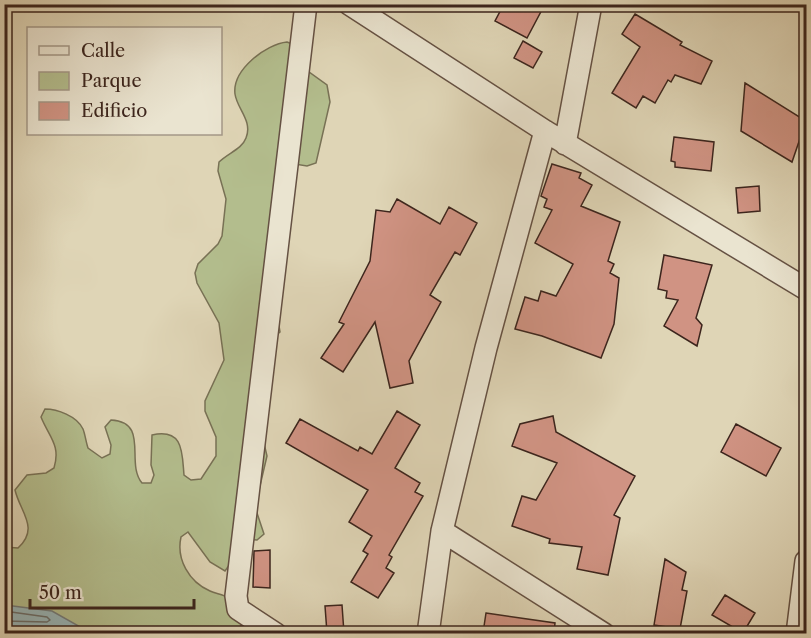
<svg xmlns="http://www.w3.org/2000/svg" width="811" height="638" font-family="'Libre Caslon Text',serif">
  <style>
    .green { fill: #b3bd8d; stroke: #787155; stroke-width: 1.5 }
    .water { fill: #98b6b9; stroke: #737c7b; stroke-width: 1.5 }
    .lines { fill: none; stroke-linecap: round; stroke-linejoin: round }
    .shore { stroke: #6a6e6b; stroke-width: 1.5 }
    .building { fill: #d09383; stroke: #3c251d; stroke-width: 1.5 }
    .minor-casing { stroke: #655143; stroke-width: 24 }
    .minor { stroke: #eae4d0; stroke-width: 21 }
  </style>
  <rect width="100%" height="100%" fill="#dfd5b6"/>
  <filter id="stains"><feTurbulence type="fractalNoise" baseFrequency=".00333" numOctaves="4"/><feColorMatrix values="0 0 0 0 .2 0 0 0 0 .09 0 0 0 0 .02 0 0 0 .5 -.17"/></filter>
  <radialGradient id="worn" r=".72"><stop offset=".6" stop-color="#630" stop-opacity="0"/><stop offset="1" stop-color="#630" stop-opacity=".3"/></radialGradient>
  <!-- green -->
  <path class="green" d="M287,42L295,45L305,69L327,85L330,102L316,163L307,166L289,163L277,314L280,332L273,338L263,439L267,456L255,507L264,534L257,540L248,539L225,571L210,562L188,532L181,537C176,559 189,582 210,591C216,594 224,594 228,598C234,603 238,611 243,617L239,633H5L4,547L18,548C40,528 20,512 15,490L27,475L46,473L54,468C61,445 49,437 41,417L45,409C57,409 77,416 83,429C85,434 86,442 88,448L102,458L110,454L111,445L105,427L111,420C150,422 125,463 142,483H151L154,475L151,465L152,435C184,428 182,453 184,475L191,480L201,479L216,456V437L205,411V401L224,360L219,323L197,283L195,273L198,264L218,244L222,236L226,199L218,171L219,162C228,153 242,149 246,138C253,121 237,109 235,94C232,70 266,44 287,42Z"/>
  <!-- water -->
  <path class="water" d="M5,605L52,611L91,633C61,634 35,628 5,627Z"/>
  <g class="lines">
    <!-- shore -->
    <path class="shore" d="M4,611L47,617L50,620L47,622L4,621"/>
  </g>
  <!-- building -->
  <path class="building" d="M504,4H545L527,38L495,21Z
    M635,14L682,42L680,45L712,61L701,84L675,75L671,82L668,80L655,103L643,96L636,108L612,93L640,47L622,34Z
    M523,41L542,52L533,68L514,58Z
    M745,83L806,121L792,162L741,131Z
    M674,137L714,142L711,171L675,167V162L671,161Z
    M552,164L581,173L579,178L592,185L581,206L620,222L608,261L614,264L610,273L619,278L614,324L601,358L542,336L515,329L525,297L538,301L541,291L556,296L573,264L535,243L552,210L544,207L547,199L541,196Z
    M759,186L760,211L738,213L736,188Z
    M397,199L440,224L449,207L477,223L460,255L455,252L430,295L441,302L409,361L413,383L390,388L375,322L343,372L321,358L344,324L339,322L370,261L376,210L390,212Z
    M664,255L712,265L696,318L702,325L697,346L664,326L678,300L666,298L667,291L658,289Z
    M397,411L420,425L395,468L420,483L415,492L423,496L389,555L392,557L386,568L394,573L378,598L351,582L368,554L363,551L372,536L349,522L368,490L286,443L300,419L358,451L360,447L372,454Z
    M553,416L556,432L635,476L614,515L620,518L608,575L577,569L582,547L549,543L550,539L512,526L522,496L536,500L557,463L512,446L520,424Z
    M736,424L781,448L766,476L721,452Z
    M270,550V588L253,587L254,551Z
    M665,559L686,572L682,590L687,591L680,629L654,625Z
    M725,595L755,613L743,633L712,615Z
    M342,605L344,633H327L325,606Z
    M486,613L555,623L554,633H483Z"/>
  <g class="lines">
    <!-- minor casing -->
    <g class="minor-casing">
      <path id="minor" d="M349,4L545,131L806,289
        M565,144L591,4
        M442,531L604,634
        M276,634L238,609L236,596L306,4
        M428,634L442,531L486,348L545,131
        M797,634L806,561"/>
    </g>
    <!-- minor -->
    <use href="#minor" class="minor"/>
  </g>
  <!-- margin -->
  <rect width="811" height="638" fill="none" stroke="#dfd5b6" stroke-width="24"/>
  <rect x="6" y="6" width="799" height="626" fill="none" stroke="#3c251d" stroke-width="3"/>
  <rect x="12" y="12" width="787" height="614" fill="none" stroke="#3c251d" stroke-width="1.5"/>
  <!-- legend -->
  <rect x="27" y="27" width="195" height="108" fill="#eae4d0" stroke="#a49888" stroke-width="1.5"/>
  <rect x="39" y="46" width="30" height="9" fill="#eae4d0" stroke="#a49888" stroke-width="1.5"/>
  <text x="81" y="57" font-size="18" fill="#3c251d">Calle</text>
  <rect x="39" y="72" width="30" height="18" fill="#b3bd8d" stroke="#a49888" stroke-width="1.5"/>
  <text x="81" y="87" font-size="18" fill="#3c251d">Parque</text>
  <rect x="39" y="102" width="30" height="18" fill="#d09383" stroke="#a49888" stroke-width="1.5"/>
  <text x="81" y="117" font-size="18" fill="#3c251d">Edificio</text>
  <!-- scale -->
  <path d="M30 599v9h164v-9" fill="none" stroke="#3c251d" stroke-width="3"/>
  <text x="39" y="599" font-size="18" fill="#3c251d" stroke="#eae4d0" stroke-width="4.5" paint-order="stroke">50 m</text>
  <rect width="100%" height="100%" filter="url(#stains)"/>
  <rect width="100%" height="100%" fill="url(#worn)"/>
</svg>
